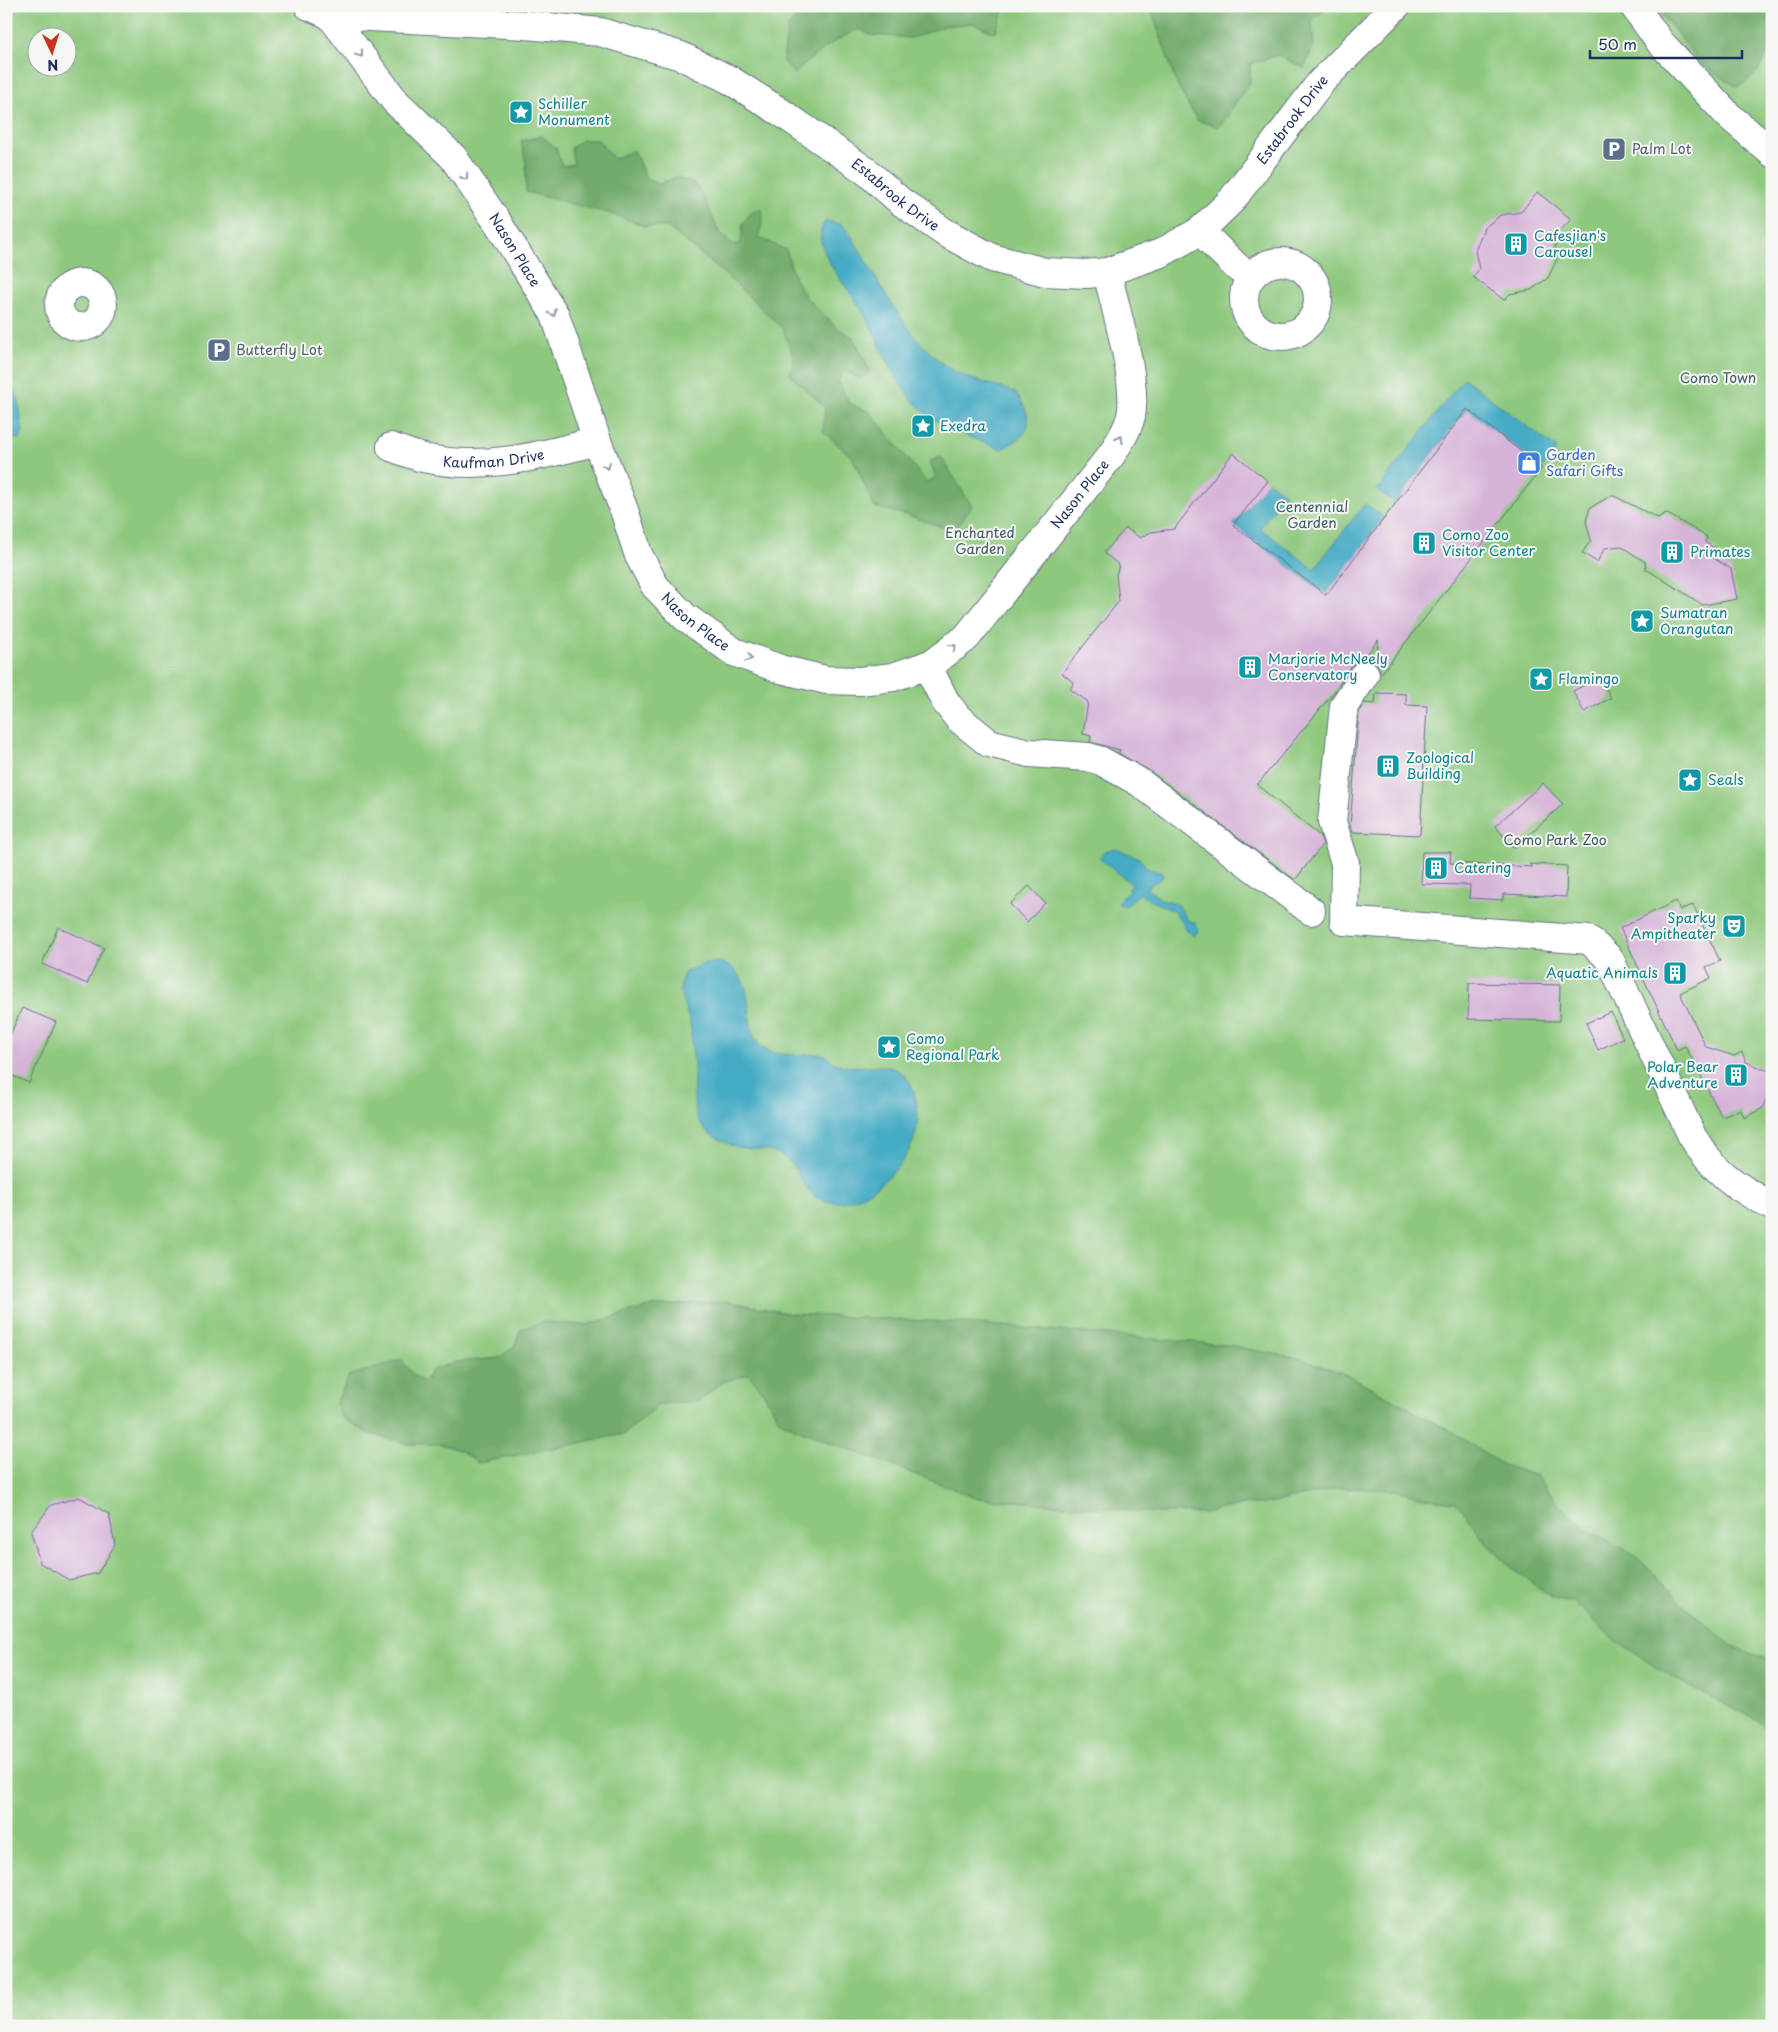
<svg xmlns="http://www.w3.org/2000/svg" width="1778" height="2032" font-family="'Playpen Sans',sans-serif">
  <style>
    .green { fill: #8dc87d; stroke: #547c6e; fill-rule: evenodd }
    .forest { fill: #72ac6c; stroke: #466e65 }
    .water { fill: #45abc5; stroke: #306d92 }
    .building { fill: #d6b3d8 }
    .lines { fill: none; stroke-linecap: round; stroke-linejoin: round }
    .minor-casing { stroke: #656f86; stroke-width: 30 }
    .minor { stroke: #fff; stroke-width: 28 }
    .oneway { stroke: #8d97ae }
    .labels { text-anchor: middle; stroke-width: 4; stroke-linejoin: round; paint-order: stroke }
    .culture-label { font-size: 14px; fill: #0d838f; stroke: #f6f6f2; text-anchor: start }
    .street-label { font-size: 14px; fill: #1b2f5e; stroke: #f6f6f2 }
    .service-label { font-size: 14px; fill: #4e5e75; stroke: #f6f6f2; text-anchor: start }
    .park-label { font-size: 14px; fill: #3d5d67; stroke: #f6f6f2 }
    .shop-label { font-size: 14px; fill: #366cbe; stroke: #f6f6f2; text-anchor: start }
  </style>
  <rect width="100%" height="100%" fill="#f6f6f2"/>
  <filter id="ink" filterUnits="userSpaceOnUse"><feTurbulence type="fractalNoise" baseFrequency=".02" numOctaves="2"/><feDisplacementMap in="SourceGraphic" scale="10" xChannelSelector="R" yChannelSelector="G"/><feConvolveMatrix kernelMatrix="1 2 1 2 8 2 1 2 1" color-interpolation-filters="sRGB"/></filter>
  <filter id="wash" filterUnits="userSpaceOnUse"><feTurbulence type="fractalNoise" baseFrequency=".0096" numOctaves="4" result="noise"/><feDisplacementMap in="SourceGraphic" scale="20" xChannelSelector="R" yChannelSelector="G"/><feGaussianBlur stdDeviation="1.12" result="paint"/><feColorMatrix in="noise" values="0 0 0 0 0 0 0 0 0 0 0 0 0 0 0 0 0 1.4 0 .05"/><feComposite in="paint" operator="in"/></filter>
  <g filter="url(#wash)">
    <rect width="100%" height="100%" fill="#efe7d0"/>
    <!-- green -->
    <path class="green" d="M6,6H1772V2026H6ZM38,38H68V68H38Z"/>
    <!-- forest -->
    <path class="forest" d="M807,6H1008L1004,9L995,33L973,23L944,26L912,38L871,35L859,29C833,40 814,55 794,74L783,61L788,27Z
      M1150,6H1328L1312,21L1314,46L1304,68L1278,55L1250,64V82L1219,127L1197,120L1177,85Z
      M1655,6H1766C1772,42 1772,67 1738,87L1703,66Z
      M542,136L556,148L562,166L574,164L571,148L582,140H598L614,159L634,150L646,179L659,184L676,177L693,183L703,195L719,232L733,245L741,243L743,223L753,210H762V224L758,237L786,250L795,279L805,296L836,327L854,338L870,371L861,380L845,370L838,381L849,403L870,412L926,482L936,478L930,461L941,457L972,506L954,531L907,515L874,507L853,458L823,431L825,407L790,375L794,358L783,329L725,274L668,227L645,226L608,213L526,192V163L521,141Z
      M726,1301L792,1314L965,1323L1227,1345L1302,1359L1350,1376L1454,1433L1503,1465L1537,1476L1560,1506L1588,1530L1632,1553L1668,1587L1679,1601L1732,1646L1772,1662V1732L1756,1719L1673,1678L1617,1642L1573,1601L1553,1598L1513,1569L1485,1542L1456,1502L1428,1499L1396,1490L1339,1488L1264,1504H1244L1204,1513H1160L978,1498L808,1434L780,1421L760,1387L748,1374L723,1382L699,1401L660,1404L624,1434L478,1463L461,1451L441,1444H407L368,1433L341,1417L336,1403L349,1376L401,1360L413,1375L424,1382L432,1370L456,1362L499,1358L514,1347L521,1329L544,1322L586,1325L649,1307Z"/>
    <!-- water -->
    <path class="water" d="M826,221L841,224L850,234C877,278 914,356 964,376C980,382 998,386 1015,392C1035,420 1034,434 1001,449C977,439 949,431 928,415C894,388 883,346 862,310C849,289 829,269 822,245C820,237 820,227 826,221Z
      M6,368C8,382 15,390 19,403C21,412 20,421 23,431L20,439L6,437Z
      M1464,378L1557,449L1542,468L1467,409L1395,503L1377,490Z
      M1268,481L1285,494L1260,528L1314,569L1365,504L1384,517L1313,614L1315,587L1246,535L1209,556Z
      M1115,848L1139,858L1147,868L1162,873L1163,877L1146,888L1164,901H1170L1179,906L1187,920L1195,923L1198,928L1197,933L1194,936C1185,931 1182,919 1174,912C1165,904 1148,903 1140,893L1124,907L1118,903L1122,896L1129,892V888L1133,885L1100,859L1103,852Z
      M720,962C766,979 736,1034 765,1049C783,1059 806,1052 826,1055C845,1083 895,1046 912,1087C930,1132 903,1172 865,1194C852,1201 836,1205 822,1200C800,1192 800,1164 779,1154C765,1147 746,1151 731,1145C723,1141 711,1136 705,1130C689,1112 695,1085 694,1064C693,1052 691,1041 691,1030C689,1009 673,992 685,972L706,963Z"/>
    <g id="blocks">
      <!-- building -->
      <path class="building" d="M1537,192L1571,219L1554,238L1557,259L1548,278L1531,290L1510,294L1504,300L1473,277L1479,269L1475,251L1484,228L1501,215L1521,212Z
        M1467,409L1542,468L1381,674L1377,664L1378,640L1363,659L1352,665L1335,691L1257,785L1320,836L1323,844L1295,880L1148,770L1118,753L1120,750L1090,742L1091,736L1083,734L1088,702L1070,689L1074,683L1062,673L1119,601L1116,575L1119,565L1104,553L1126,528L1140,538L1151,532L1174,529L1233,453L1268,481L1233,525L1326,595Z
        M1612,495L1658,518L1666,513L1707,537L1705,542L1717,550L1712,557L1731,569L1737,599L1703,605L1646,569L1645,562L1621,546L1605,548L1597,562L1582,553L1591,540L1586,521L1590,508Z
        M1600,677L1611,698L1584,712L1573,691Z
        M1376,693L1406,694V705L1427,706L1420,835L1352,832L1350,826L1359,711L1364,703L1375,704Z
        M1543,783L1563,804L1514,848L1495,826Z
        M1422,852H1451L1450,863L1532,867L1529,864L1567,866L1566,897L1503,894V900L1469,898L1470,885L1421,884Z
        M1029,886L1045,903L1027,922L1010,904Z
        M1676,901L1680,910L1693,905L1720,961L1706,967L1711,978L1680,993L1706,1047L1734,1056L1742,1052L1746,1062L1772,1072V1082L1763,1108L1744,1118L1741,1110L1722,1117L1685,1046L1677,1050L1620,928Z
        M58,927L104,948L87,984L42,964Z
        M1469,983L1560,985L1559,1021L1468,1019Z
        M22,1008L56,1022L29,1083L6,1073V1044Z
        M1611,1012L1623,1038L1598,1050L1586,1023Z
        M79,1497L109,1514L115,1545L98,1573L69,1580L40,1563L31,1532L51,1505Z"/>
    </g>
  </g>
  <g filter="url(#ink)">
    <use href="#blocks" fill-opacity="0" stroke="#656f86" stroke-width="1"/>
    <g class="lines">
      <!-- minor casing -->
      <g class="minor-casing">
        <g id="minor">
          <path id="s1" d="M309,6L330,15L526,25L600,32L681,56L730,80L782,113L866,171L900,201L944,232L992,258L1045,272L1086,274L1107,272L1161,253L1200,231L1231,201L1320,83L1396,6"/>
          <path d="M1634,6L1660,42L1728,115L1772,153"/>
          <path id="s2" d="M330,15L395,101L453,157L498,223L555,315L597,441L624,510L639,556L655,586L685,617L734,652L780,669L826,680L860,681L893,677L931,664L966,638L1112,454C1119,442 1128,430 1131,416C1138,382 1115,307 1107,272"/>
          <path d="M1200,231L1238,268L1252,276"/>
          <circle cx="1281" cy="299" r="37"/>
          <circle cx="81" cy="305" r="22"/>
          <path id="s3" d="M391,447C403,451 416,457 428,459C485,470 542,456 597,441"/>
          <path d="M927,665L945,701L958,718L989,743L1029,753L1088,757L1101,761L1139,782L1311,911"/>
          <path d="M1365,674L1344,706L1332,822L1345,863L1344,921L1589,940L1609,958L1692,1136C1712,1170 1737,1188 1772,1206"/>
        </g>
      </g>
      <!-- minor -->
      <use href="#minor" class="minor"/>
    </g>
    <!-- one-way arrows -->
    <defs><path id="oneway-chevron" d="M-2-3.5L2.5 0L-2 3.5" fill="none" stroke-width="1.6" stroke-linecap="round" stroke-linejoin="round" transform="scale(1.25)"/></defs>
    <g class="oneway">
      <use href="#oneway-chevron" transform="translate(360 54) rotate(53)"/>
      <use href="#oneway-chevron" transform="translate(465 177) rotate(57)"/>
      <use href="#oneway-chevron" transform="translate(553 313) rotate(63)"/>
      <use href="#oneway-chevron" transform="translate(1120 439) rotate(-61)"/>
      <use href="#oneway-chevron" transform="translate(607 466) rotate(68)"/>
      <use href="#oneway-chevron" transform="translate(953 647) rotate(-36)"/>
      <use href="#oneway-chevron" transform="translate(749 658) rotate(20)"/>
    </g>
  </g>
  <!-- icons -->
  <defs>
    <g id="sight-square" transform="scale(1.25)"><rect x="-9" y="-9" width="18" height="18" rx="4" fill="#0f9aa8" stroke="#f6f6f2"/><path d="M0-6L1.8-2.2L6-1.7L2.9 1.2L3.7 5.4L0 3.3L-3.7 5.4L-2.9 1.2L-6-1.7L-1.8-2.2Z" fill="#fff"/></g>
    <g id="parking-square" transform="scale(1.25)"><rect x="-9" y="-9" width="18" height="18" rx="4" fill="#5c6f8a" stroke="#f6f6f2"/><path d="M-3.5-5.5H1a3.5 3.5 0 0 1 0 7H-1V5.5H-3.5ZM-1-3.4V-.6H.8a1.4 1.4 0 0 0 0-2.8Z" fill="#fff"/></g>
    <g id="building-square" transform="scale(1.25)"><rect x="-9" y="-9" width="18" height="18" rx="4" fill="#0f9aa8" stroke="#f6f6f2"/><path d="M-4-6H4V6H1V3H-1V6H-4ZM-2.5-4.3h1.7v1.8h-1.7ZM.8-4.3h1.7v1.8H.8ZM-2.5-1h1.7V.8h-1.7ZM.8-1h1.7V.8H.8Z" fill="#fff"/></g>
    <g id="shop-square" transform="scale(1.25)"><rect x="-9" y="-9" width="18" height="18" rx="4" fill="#3f7fe0" stroke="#f6f6f2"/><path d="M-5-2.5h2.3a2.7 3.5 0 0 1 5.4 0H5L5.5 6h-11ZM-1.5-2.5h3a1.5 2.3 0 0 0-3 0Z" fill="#fff"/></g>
    <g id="theatre-square" transform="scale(1.25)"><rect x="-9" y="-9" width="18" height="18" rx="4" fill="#0f9aa8" stroke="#f6f6f2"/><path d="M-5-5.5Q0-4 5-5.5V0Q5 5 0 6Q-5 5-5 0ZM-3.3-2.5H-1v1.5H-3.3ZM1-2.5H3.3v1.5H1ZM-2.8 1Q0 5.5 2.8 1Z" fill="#fff"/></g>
  </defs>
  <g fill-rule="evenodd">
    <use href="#sight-square" x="521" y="112"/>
    <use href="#parking-square" x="1614" y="149"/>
    <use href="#building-square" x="1516" y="244"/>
    <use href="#parking-square" x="219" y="350"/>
    <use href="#sight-square" x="923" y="426"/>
    <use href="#shop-square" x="1529" y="463"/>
    <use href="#building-square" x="1424" y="543"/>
    <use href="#building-square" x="1672" y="552"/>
    <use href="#sight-square" x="1642" y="621"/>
    <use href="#building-square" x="1250" y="667"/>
    <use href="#sight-square" x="1541" y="679"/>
    <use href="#building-square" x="1388" y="766"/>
    <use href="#sight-square" x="1690" y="780"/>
    <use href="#building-square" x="1436" y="868"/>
    <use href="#theatre-square" x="1734" y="926"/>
    <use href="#building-square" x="1675" y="973"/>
    <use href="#sight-square" x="889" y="1047"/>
    <use href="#building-square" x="1736" y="1075"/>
  </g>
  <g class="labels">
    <!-- culture labels -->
    <g class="culture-label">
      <text x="538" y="109">Schiller<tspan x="538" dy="16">Monument</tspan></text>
      <text x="1534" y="241">Cafesjian's<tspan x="1534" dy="16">Carousel</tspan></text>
      <text x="940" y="431">Exedra</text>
      <text x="1442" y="540">Como Zoo<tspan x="1442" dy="16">Visitor Center</tspan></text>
      <text x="1690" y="557">Primates</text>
      <text x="1660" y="618">Sumatran<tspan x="1660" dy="16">Orangutan</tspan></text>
      <text x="1268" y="664">Marjorie McNeely<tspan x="1268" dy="16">Conservatory</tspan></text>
      <text x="1558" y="684">Flamingo</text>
      <text x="1406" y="763">Zoological<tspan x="1406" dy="16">Building</tspan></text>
      <text x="1708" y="785">Seals</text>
      <text x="1454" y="873">Catering</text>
      <text x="1716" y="923" text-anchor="end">Sparky<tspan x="1716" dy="16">Ampitheater</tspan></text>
      <text x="1658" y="978" text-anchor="end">Aquatic Animals</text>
      <text x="906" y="1044">Como<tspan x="906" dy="16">Regional Park</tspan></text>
      <text x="1718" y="1072" text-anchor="end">Polar Bear<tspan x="1718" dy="16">Adventure</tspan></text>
    </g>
    <!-- street labels -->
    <g class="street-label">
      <text dy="5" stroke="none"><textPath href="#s1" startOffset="1114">Estabrook Drive</textPath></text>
      <text dy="5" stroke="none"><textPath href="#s1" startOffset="634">Estabrook Drive</textPath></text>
      <text dy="5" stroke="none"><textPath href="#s2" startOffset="300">Nason Place</textPath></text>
      <text dy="5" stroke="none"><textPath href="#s3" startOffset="105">Kaufman Drive</textPath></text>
      <text dy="5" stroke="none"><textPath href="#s2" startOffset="1200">Nason Place</textPath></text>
      <text dy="5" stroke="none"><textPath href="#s2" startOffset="720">Nason Place</textPath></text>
    </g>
    <!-- service labels -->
    <g class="service-label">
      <text x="1632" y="154">Palm Lot</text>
      <text x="236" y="355">Butterfly Lot</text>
    </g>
    <!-- park labels -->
    <g class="park-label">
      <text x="1718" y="383">Como Town</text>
      <text x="1312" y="512">Centennial<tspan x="1312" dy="16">Garden</tspan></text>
      <text x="980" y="538">Enchanted<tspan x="980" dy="16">Garden</tspan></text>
      <text x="1555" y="845">Como Park Zoo</text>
    </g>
    <!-- shop labels -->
    <g class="shop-label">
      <text x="1546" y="460">Garden<tspan x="1546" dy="16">Safari Gifts</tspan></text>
    </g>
  </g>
  <!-- margin -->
  <rect width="1778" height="2032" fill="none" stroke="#f6f6f2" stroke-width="25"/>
  <!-- north arrow -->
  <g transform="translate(52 52) rotate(176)"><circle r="24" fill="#f6f6f2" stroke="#9ea6b7"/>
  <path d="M0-4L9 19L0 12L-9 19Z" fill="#c8321e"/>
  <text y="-8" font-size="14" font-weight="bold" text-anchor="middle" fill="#1b2f5e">N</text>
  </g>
  <!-- scale -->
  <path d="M1590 50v8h152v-8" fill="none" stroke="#1b2f5e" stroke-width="2.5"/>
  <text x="1598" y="50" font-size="15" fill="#1b2f5e" stroke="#f6f6f2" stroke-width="4" paint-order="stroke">50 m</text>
</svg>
